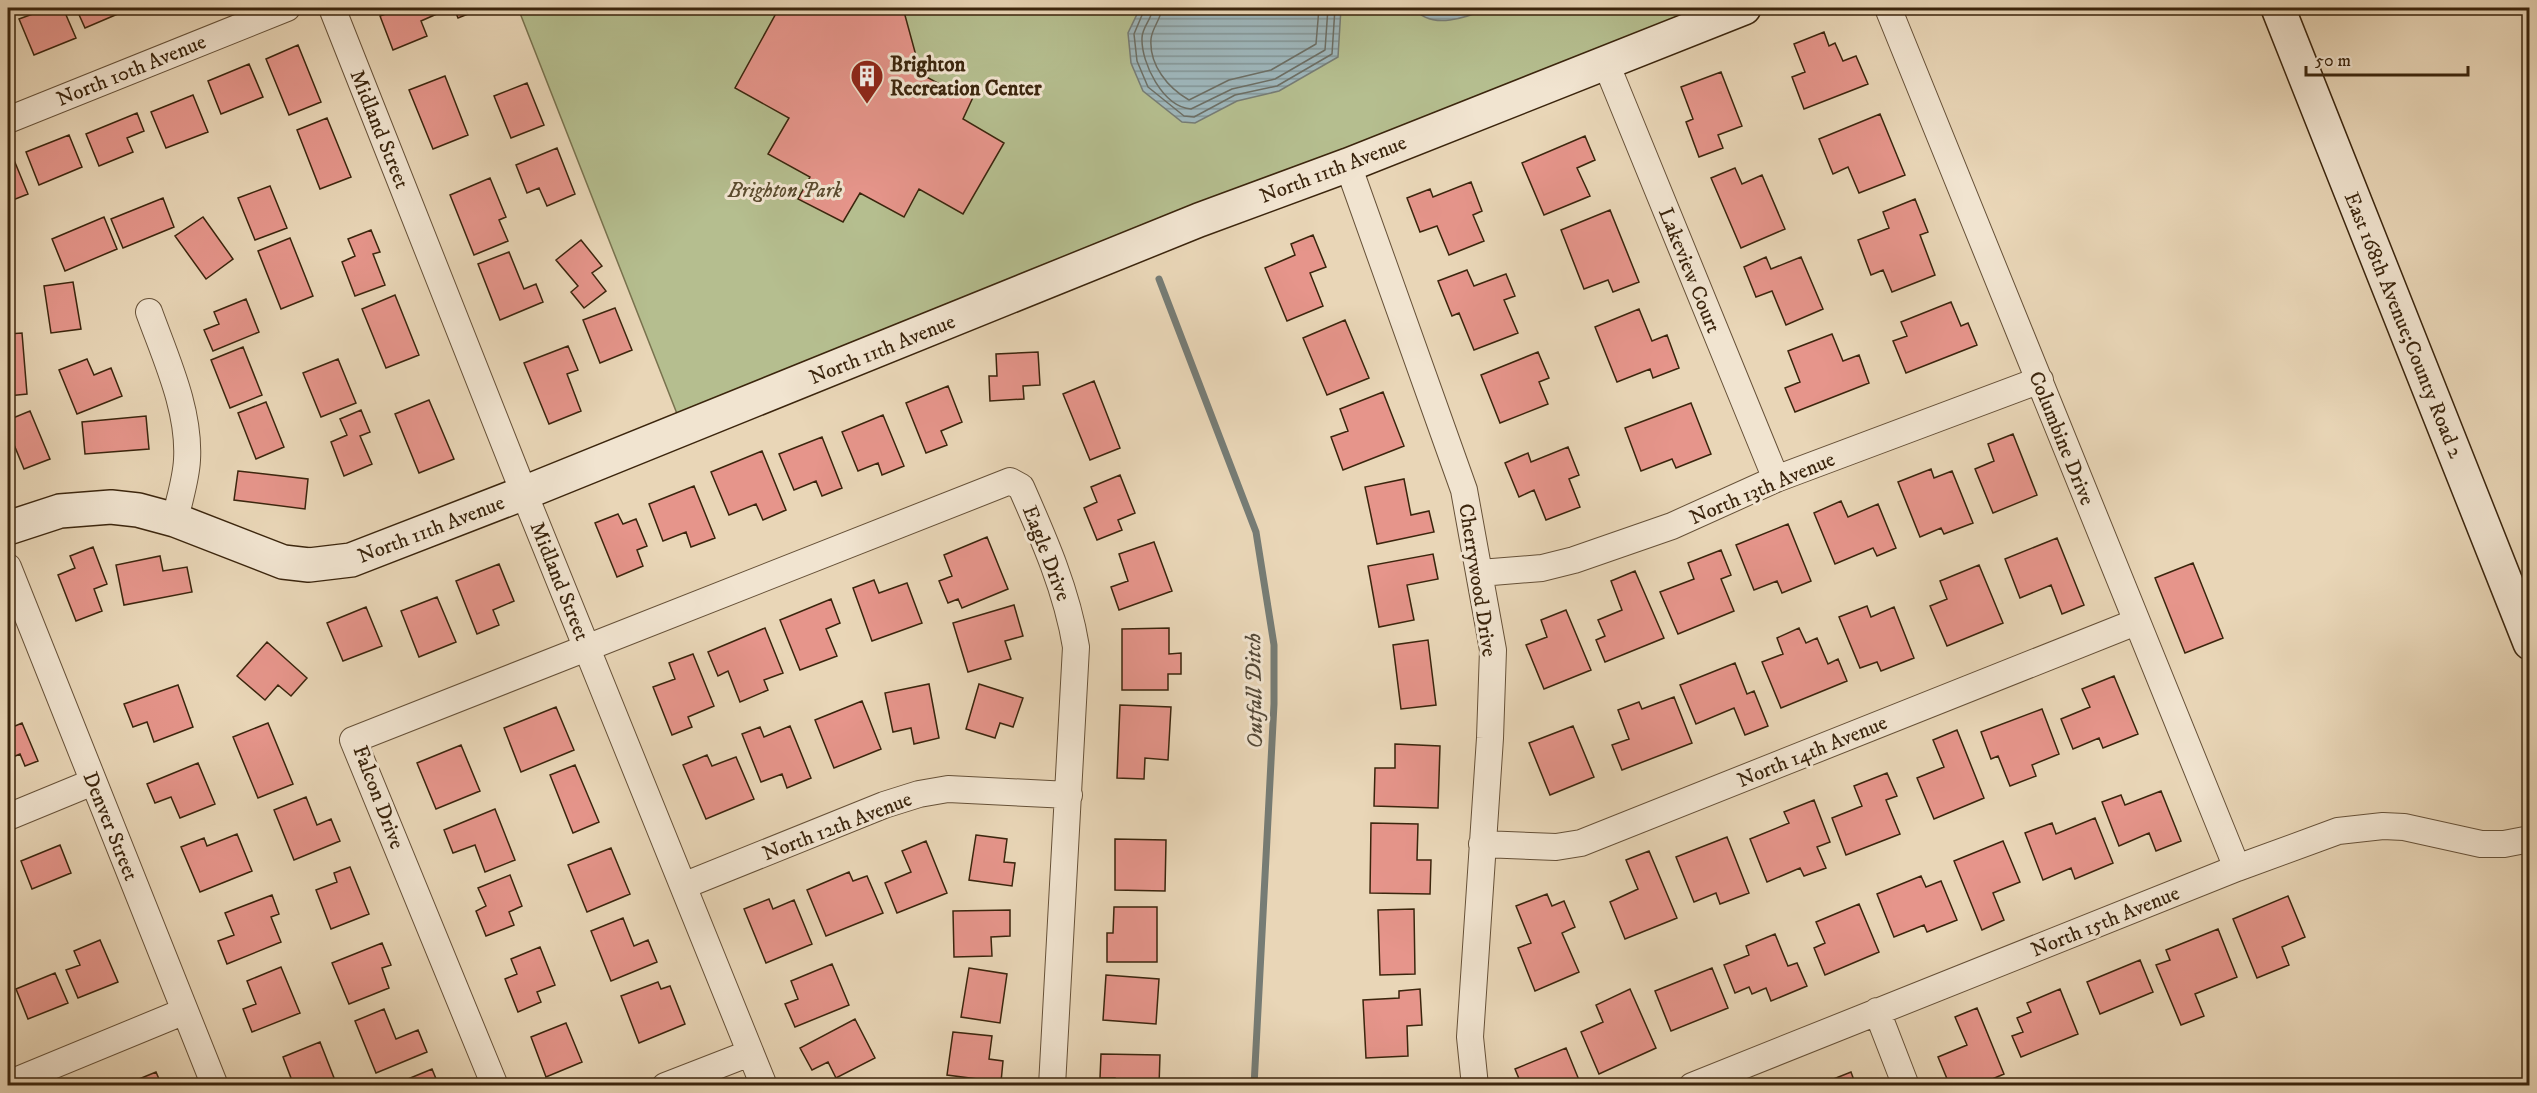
<svg xmlns="http://www.w3.org/2000/svg" width="2537" height="1093" font-family="'IM FELL DW Pica',serif">
  <style>
    .park { fill: #b5be8f; stroke: #78724e; stroke-width: 1.5 }
    .water { fill: url(#water-rules); stroke: #767c75; stroke-width: 1.5 }
    .lines { fill: none; stroke-linecap: round; stroke-linejoin: round }
    .shore { stroke: #6c6e64; stroke-width: 1.5 }
    .stream { stroke: #767c75; stroke-width: 7 }
    .building { fill: #e6958b; stroke: #3b250d; stroke-width: 1.5 }
    .street-casing { stroke: #665138; stroke-width: 28 }
    .secondary-casing { stroke: #3b250d; stroke-width: 36 }
    .street { stroke: #f1e4d0; stroke-width: 26 }
    .secondary { stroke: #f1e4d0; stroke-width: 33 }
    .labels { text-anchor: middle; stroke-width: 6; stroke-linejoin: round; paint-order: stroke }
    .poi-label { font-size: 21px; font-weight: bold; fill: #3b250d; stroke: #f1e4d0; text-anchor: start }
    .street-label { font-size: 21px; fill: #3b250d; stroke: #f1e4d0 }
    .park-label { font-size: 21px; font-style: italic; fill: #5a4b2e; stroke: #f1e4d0 }
    .water-label { font-size: 22px; font-style: italic; fill: #544938; stroke: #f1e4d0 }
  </style>
  <defs>
    <pattern id="water-rules" width="6" height="5" patternUnits="userSpaceOnUse" patternTransform="scale(1.5)"><rect width="6" height="5" fill="#9eb6bb"/><path d="M0 2.5h6" fill="none" stroke="#829496"/></pattern>
  </defs>
  <rect width="100%" height="100%" fill="#e9d6b7"/>
  <filter id="stains"><feTurbulence type="fractalNoise" baseFrequency=".00333" numOctaves="4"/><feColorMatrix values="0 0 0 0 .2 0 0 0 0 .09 0 0 0 0 .02 0 0 0 .5 -.17"/></filter>
  <radialGradient id="worn" r=".72"><stop offset=".6" stop-color="#630" stop-opacity="0"/><stop offset="1" stop-color="#630" stop-opacity=".3"/></radialGradient>
  <!-- park -->
  <path class="park" d="M518,8H1746L683,429Z"/>
  <!-- water -->
  <path class="water" d="M1140,8H1341L1338,57L1279,91L1237,101L1195,123L1182,122L1143,91L1131,63L1128,33Z
    M1414,8H1489C1468,17 1431,31 1414,8Z"/>
  <g class="lines">
    <!-- shore -->
    <path class="shore" d="M1145,8L1134,34L1137,61L1148,87L1184,116L1194,117L1235,95L1277,86L1332,54L1335,8
      M1153,8C1152,19 1142,27 1142,38C1141,63 1163,107 1191,109L1232,89L1275,79L1325,50L1328,8
      M1162,8C1161,19 1152,28 1151,39C1149,65 1168,88 1189,100L1229,80L1271,70L1316,44L1319,8"/>
    <!-- stream -->
    <path class="stream" d="M1159,279L1256,532L1274,645V704L1254,1086"/>
  </g>
  <!-- building -->
  <path class="building" d="M49,8H63L76,38L34,55L19,19Z
    M76,8H126L127,10L85,28Z
    M402,8H437L439,13L421,21L427,36L393,50L380,16Z
    M454,8H483L458,18Z
    M779,8H903L921,74L954,92L966,89L975,93L963,119L1004,143L963,214L919,189L904,217L860,193L843,222L798,199L810,177L768,154L789,118L735,88Z
    M1824,32L1829,46L1835,43L1843,61L1856,56L1868,84L1804,109L1792,77L1805,72L1794,44Z
    M298,45L321,102L289,115L266,59Z
    M249,64L263,97L221,114L208,81Z
    M1721,72L1742,126L1718,135L1723,148L1699,157L1686,122L1693,119L1681,87Z
    M445,76L468,135L433,149L409,90Z
    M527,83L544,125L511,138L494,96Z
    M193,95L208,132L166,148L151,112Z
    M137,113L144,131L127,138L133,152L99,166L86,134Z
    M1880,114L1905,175L1859,193L1848,167L1833,174L1819,139Z
    M327,118L351,177L320,189L297,130Z
    M69,135L82,167L39,185L26,152Z
    M1585,136L1595,160L1577,168L1590,196L1544,215L1522,163Z
    M557,148L575,194L547,206L539,188L527,193L516,165Z
    M14,160L28,194L8,202V163Z
    M1735,168L1742,184L1762,175L1785,229L1741,248L1711,178Z
    M490,178L506,217L499,220L508,241L474,255L450,195Z
    M1471,182L1482,211L1473,215L1484,241L1449,255L1437,226L1420,232L1407,198L1430,189L1433,197Z
    M270,186L287,228L255,240L238,198Z
    M163,198L174,227L123,248L111,219Z
    M1915,199L1928,232L1920,235L1935,275L1892,292L1883,270L1871,275L1858,240L1889,228L1883,212Z
    M1610,210L1639,282L1613,292L1608,280L1584,289L1561,230Z
    M104,217L117,249L65,271L52,239Z
    M203,217L233,259L206,279L175,236Z
    M371,230L380,252L373,254L385,285L355,296L342,262L355,256L348,239Z
    M1313,235L1326,267L1310,273L1323,306L1287,321L1265,268L1295,255L1291,244Z
    M290,238L313,296L281,309L258,251Z
    M581,240L602,266L592,273L606,291L584,308L571,292L578,286L556,260Z
    M509,252L524,289L536,284L543,302L500,320L478,264Z
    M1766,257L1771,269L1801,257L1823,309L1786,325L1772,291L1756,297L1744,267Z
    M1467,270L1474,286L1506,274L1515,296L1504,300L1518,333L1474,350L1459,313L1452,316L1438,281Z
    M73,282L81,329L51,333L44,286Z
    M395,295L419,355L386,368L362,309Z
    M246,299L259,332L213,351L204,330L219,324L214,312Z
    M1951,302L1961,326L1968,323L1977,345L1906,373L1893,341L1907,336L1901,322Z
    M615,308L632,350L600,363L583,320Z
    M1639,309L1652,341L1667,335L1679,368L1653,378L1650,369L1617,382L1595,327Z
    M1345,320L1369,378L1327,395L1303,338Z
    M22,333L27,394L8,396V334Z
    M1832,334L1843,361L1859,355L1869,383L1795,412L1785,388L1800,382L1788,351Z
    M568,346L578,370L567,374L581,411L549,424L524,363Z
    M243,347L262,395L230,408L211,360Z
    M1038,352L1040,385L1023,386L1024,399L990,401L989,376H997L996,354Z
    M1538,352L1549,378L1539,382L1548,404L1500,423L1481,375Z
    M87,359L94,375L111,368L122,396L77,414L59,370Z
    M338,359L356,403L321,417L303,373Z
    M1094,381L1120,448L1090,460L1063,394Z
    M948,386L962,422L941,431L947,445L926,453L906,403Z
    M1383,392L1404,446L1343,470L1331,437L1348,431L1340,409Z
    M429,400L454,459L419,473L395,414Z
    M266,402L284,447L256,459L238,413Z
    M1691,403L1711,454L1676,468L1672,459L1641,471L1625,428Z
    M361,410L370,432L360,436L372,464L344,476L331,442L347,435L340,419Z
    M30,411L50,459L24,469L8,430V420Z
    M883,415L904,466L882,475L878,463L858,471L842,432Z
    M146,416L149,449L85,454L82,422Z
    M2013,434L2037,495L1993,513L1975,469L1994,461L1988,444Z
    M822,437L842,488L822,496L816,481L794,490L779,454Z
    M1568,447L1579,475L1569,479L1580,507L1546,520L1534,490L1519,497L1505,463L1528,453L1531,462Z
    M762,451L786,510L763,520L756,504L729,515L711,472Z
    M1931,469L1934,478L1952,471L1973,523L1944,534L1941,528L1920,537L1898,482Z
    M238,471L308,479L305,509L234,500Z
    M1120,475L1135,513L1118,520L1122,530L1097,540L1084,508L1097,502L1091,487Z
    M1404,479L1411,515L1429,511L1434,532L1377,544L1365,487Z
    M694,486L715,538L691,547L686,532L663,541L649,504Z
    M1841,501L1848,517L1878,504L1896,548L1877,556L1873,548L1835,564L1814,513Z
    M618,514L623,524L636,519L647,546L637,550L643,566L617,577L595,523Z
    M1788,524L1811,581L1782,593L1777,581L1754,590L1736,545Z
    M987,537L1008,589L962,608L958,599L948,603L939,581L952,576L944,555Z
    M2057,538L2084,605L2062,614L2051,585L2020,598L2005,559Z
    M1154,542L1172,591L1119,610L1111,587L1128,581L1119,554Z
    M93,547L107,584L94,589L102,611L76,621L58,575L75,568L70,556Z
    M1721,550L1731,575L1721,579L1734,611L1678,634L1660,592L1694,579L1688,563Z
    M1433,554L1438,579L1407,585L1414,620L1379,627L1368,566Z
    M160,556L163,571L187,567L192,592L124,605L116,565Z
    M2193,563L2223,638L2185,653L2155,578Z
    M499,564L514,601L493,610L499,625L477,634L456,581Z
    M1979,565L2003,623L1947,646L1930,606L1947,599L1940,581Z
    M1635,571L1664,638L1605,662L1596,640L1605,636L1598,620L1622,610L1611,581Z
    M874,580L879,593L907,583L922,623L872,641L853,588Z
    M437,597L456,642L419,657L401,611Z
    M831,599L840,623L826,629L837,656L800,670L780,620Z
    M1014,605L1023,636L1005,641L1011,659L968,672L953,623Z
    M1867,606L1871,617L1894,607L1914,658L1881,671L1877,662L1860,668L1839,617Z
    M366,607L382,646L343,661L327,623Z
    M1566,610L1591,670L1544,689L1526,645L1547,637L1541,620Z
    M765,628L783,673L764,680L768,690L740,702L728,671L718,676L708,652Z
    M1169,628V654L1181,653V674H1168V690H1122V629Z
    M1799,628L1806,643L1817,638L1828,664L1838,659L1847,681L1781,708L1762,662L1783,654L1777,638Z
    M1428,640L1436,705L1401,709L1393,645Z
    M267,642L307,678L291,696L278,685L265,700L237,676Z
    M693,654L714,706L688,717L692,727L672,735L653,687L675,679L669,663Z
    M1735,663L1747,694L1754,691L1768,726L1745,735L1734,708L1696,724L1680,685Z
    M2114,676L2138,734L2103,748L2099,738L2073,749L2061,719L2090,707L2082,689Z
    M929,684L939,738L914,744L911,728L893,732L885,693Z
    M979,684L1023,698L1013,727L1000,723L995,738L966,729Z
    M178,685L193,727L154,742L147,722L133,727L124,704Z
    M1674,697L1692,743L1622,770L1612,745L1629,739L1618,710L1639,702L1642,709Z
    M862,701L881,749L834,768L815,720Z
    M1120,705L1171,707L1168,760L1145,758L1144,779L1117,778Z
    M556,707L574,750L521,772L504,728Z
    M2042,709L2059,754L2032,765L2036,776L2010,786L1998,756L1991,759L1981,732Z
    M22,723L38,761L25,766L20,754L8,759V729Z
    M268,723L293,784L258,798L233,737Z
    M790,726L811,778L787,788L782,774L761,782L742,734L760,727L764,737Z
    M1573,726L1594,777L1550,795L1529,743Z
    M1957,730L1984,798L1934,819L1917,778L1944,767L1933,740Z
    M1395,744L1440,746L1438,808L1374,806L1375,768H1395Z
    M461,745L480,791L436,809L417,763Z
    M707,755L712,766L736,757L754,799L706,819L683,765Z
    M198,763L215,804L180,818L171,797L155,803L147,784Z
    M575,765L599,822L573,833L550,775Z
    M1887,773L1897,796L1886,800L1900,834L1846,855L1832,818L1862,806L1854,786Z
    M2161,791L2181,841L2156,851L2149,833L2119,846L2102,802L2121,795L2125,805Z
    M306,797L317,825L331,819L340,841L294,860L274,810Z
    M1814,800L1830,842L1817,847L1826,868L1804,876L1800,868L1767,882L1750,839L1789,823L1784,812Z
    M495,809L515,860L485,872L475,845L453,853L444,830Z
    M2095,818L2113,863L2075,879L2071,868L2043,880L2025,833L2052,823L2056,834Z
    M1371,823L1418,824L1417,860H1431L1430,894L1370,893Z
    M237,834L252,871L200,892L181,847L204,838L207,846Z
    M976,835L1007,839L1004,862L1015,863L1012,886L969,880Z
    M1727,837L1749,893L1720,904L1716,893L1694,902L1676,857Z
    M1115,839L1166,840L1165,891L1115,890Z
    M926,841L947,893L897,913L885,883L911,872L902,851Z
    M2003,841L2020,882L1993,893L2004,920L1982,930L1954,861Z
    M60,845L71,873L32,889L21,861Z
    M611,848L630,894L587,912L568,865Z
    M1649,851L1677,918L1625,939L1610,902L1638,889L1626,860Z
    M350,867L369,914L331,929L316,890L337,882L334,873Z
    M849,872L853,881L867,876L883,913L826,936L807,890Z
    M510,875L522,906L509,912L514,925L486,936L476,911L486,906L478,888Z
    M1921,876L1926,887L1941,881L1957,920L1927,932L1924,925L1894,937L1877,894Z
    M1547,894L1552,906L1564,901L1575,927L1562,933L1579,972L1535,991L1518,948L1531,943L1516,906Z
    M272,895L279,914L271,917L281,942L227,964L218,941L234,935L225,913Z
    M2288,896L2305,937L2282,947L2289,965L2257,978L2233,919Z
    M769,899L773,909L794,900L812,944L766,963L744,909Z
    M1859,904L1879,952L1825,975L1814,948L1825,943L1816,922Z
    M1114,907H1157V962H1107V933H1113Z
    M1414,909L1415,974L1380,975L1378,910Z
    M1010,910V936L991,937L992,956L954,957L953,911Z
    M623,918L634,946L648,940L657,962L611,981L591,931Z
    M2218,929L2237,977L2195,994L2204,1016L2181,1025L2156,965L2170,960L2166,950Z
    M1775,934L1788,966L1797,963L1807,986L1771,1001L1766,988L1752,994L1749,987L1735,993L1724,965L1749,955L1746,946Z
    M100,940L118,982L78,998L66,970L80,965L74,951Z
    M382,943L391,965L382,968L389,988L349,1004L332,963Z
    M540,947L555,985L537,992L541,1002L518,1012L505,979L517,974L511,959Z
    M2140,960L2153,992L2100,1014L2087,982Z
    M832,964L849,1005L795,1027L785,1004L798,999L791,981Z
    M281,967L300,1013L252,1032L243,1009L256,1004L247,981Z
    M969,968L1007,974L1000,1023L961,1017Z
    M1712,968L1728,1008L1671,1031L1655,991Z
    M55,973L68,1003L28,1019L16,989Z
    M1106,975L1159,979L1156,1024L1103,1020Z
    M658,982L661,989L670,986L685,1024L639,1043L621,996Z
    M1420,989L1422,1025L1407,1026L1408,1056L1366,1058L1363,1000L1399,998V991Z
    M1630,989L1656,1048L1599,1074L1581,1032L1603,1022L1596,1005Z
    M2060,989L2078,1034L2021,1057L2012,1036L2023,1032L2017,1018L2031,1012L2027,1003Z
    M1977,1008L2004,1074L1976,1086H1950L1938,1057L1967,1045L1955,1017Z
    M384,1009L396,1039L418,1030L427,1052L376,1073L355,1021Z
    M855,1019L875,1058L836,1078L828,1062L812,1070L800,1048Z
    M566,1023L582,1062L546,1077L531,1037Z
    M953,1032L992,1036L989,1059L1003,1061L1001,1082L947,1075Z
    M320,1042L336,1083L330,1086H278L291,1078L283,1057Z
    M1566,1048L1579,1080L1566,1086H1522L1515,1069Z
    M1101,1054L1160,1055L1159,1086H1115V1078H1100Z
    M432,1069L439,1086H391Z
    M156,1072L162,1086H122Z
    M1851,1072L1856,1086H1816Z"/>
  <g class="lines">
    <!-- street casing -->
    <g class="street-casing">
      <path id="street" d="M332,8L524,493L764,1086
        M1888,8L2237,868
        M1605,61L1776,479
        M8,120L287,8
        M1348,165L1464,490L1493,650L1490,738L1470,1037L1475,1086
        M149,312C166,359 190,410 187,460C186,480 179,500 175,520
        M8,567L215,1086
        M1480,573L1542,568L1574,560L1672,526L1776,479L2040,380
        M8,817L93,782
        M1482,844L1556,847L1581,843L2136,622
        M683,886L884,805L919,794L948,789L1069,795
        M1877,1011L1906,1086
        M8,1084L185,1011
        M495,1086L353,740L1010,481L1021,487C1044,539 1067,591 1076,647L1052,1086
        M665,1086L750,1053
        M1692,1086L2237,868L2338,831L2383,826L2404,827L2481,844H2504L2530,839"/>
    </g>
    <!-- secondary casing -->
    <g class="secondary-casing">
      <path id="secondary" d="M2278,8L2530,643
        M8,528L60,511L111,507L138,510L175,520L283,562L309,565L351,560L524,493L1199,220L1348,165L1744,8"/>
    </g>
    <!-- street -->
    <use href="#street" class="street"/>
    <!-- secondary -->
    <use href="#secondary" class="secondary"/>
  </g>
  <!-- icons -->
  <defs>
    <g id="building-pin" transform="scale(1.725)"><path d="M0 17L-7.5 6A9.5 9.5 0 1 1 7.5 6Z" fill="#8f2418" stroke="#f1e4d0"/><path d="M-4-6H4V6H1V3H-1V6H-4ZM-2.5-4.3h1.7v1.8h-1.7ZM.8-4.3h1.7v1.8H.8ZM-2.5-1h1.7V.8h-1.7ZM.8-1h1.7V.8H.8Z" fill="#fff"/></g>
  </defs>
  <g fill-rule="evenodd">
    <use href="#building-pin" x="867" y="76"/>
  </g>
  <g class="labels">
    <!-- poi labels -->
    <g class="poi-label">
      <text x="890" y="71">Brighton<tspan x="890" dy="24">Recreation Center</tspan></text>
    </g>
    <!-- street labels -->
    <g class="street-label">
      <text transform="translate(131 70) rotate(-22)" y="7">North 10th Avenue</text>
      <text transform="translate(380 129) rotate(68)" y="7">Midland Street</text>
      <text transform="translate(1333 169) rotate(-21)" y="7">North 11th Avenue</text>
      <text transform="translate(1690 270) rotate(68)" y="7">Lakeview Court</text>
      <text transform="translate(2404 325) rotate(68)" y="7">East 168th Avenue;County Road 2</text>
      <text transform="translate(882 349) rotate(-22)" y="7">North 11th Avenue</text>
      <text transform="translate(2062 438) rotate(68)" y="7">Columbine Drive</text>
      <text transform="translate(1762 488) rotate(-23)" y="7">North 13th Avenue</text>
      <text transform="translate(431 529) rotate(-21)" y="7">North 11th Avenue</text>
      <text transform="translate(1047 553) rotate(69)" y="7">Eagle Drive</text>
      <text transform="translate(1478 580) rotate(81)" y="7">Cherrywood Drive</text>
      <text transform="translate(560 581) rotate(68)" y="7">Midland Street</text>
      <text transform="translate(1812 751) rotate(-22)" y="7">North 14th Avenue</text>
      <text transform="translate(379 797) rotate(69)" y="7">Falcon Drive</text>
      <text transform="translate(111 826) rotate(68)" y="7">Denver Street</text>
      <text transform="translate(837 826) rotate(-21)" y="7">North 12th Avenue</text>
      <text transform="translate(2105 921) rotate(-22)" y="7">North 15th Avenue</text>
    </g>
    <!-- park labels -->
    <g class="park-label">
      <text x="785" y="197">Brighton Park</text>
    </g>
    <!-- water labels -->
    <g class="water-label">
      <text transform="translate(1253 691) rotate(-91)" y="8">Outfall Ditch</text>
    </g>
  </g>
  <!-- margin -->
  <rect width="2537" height="1093" fill="none" stroke="#e9d6b7" stroke-width="30"/>
  <rect x="9" y="9" width="2519" height="1075" fill="none" stroke="#3b250d" stroke-width="3"/>
  <rect x="15" y="15" width="2507" height="1063" fill="none" stroke="#3b250d" stroke-width="1.5"/>
  <!-- scale -->
  <path d="M2306 66v9h162v-9" fill="none" stroke="#3b250d" stroke-width="3"/>
  <text x="2315" y="66" font-size="18" fill="#3b250d" stroke="#f1e4d0" stroke-width="4.5" paint-order="stroke">50 m</text>
  <rect width="100%" height="100%" filter="url(#stains)"/>
  <rect width="100%" height="100%" fill="url(#worn)"/>
</svg>
